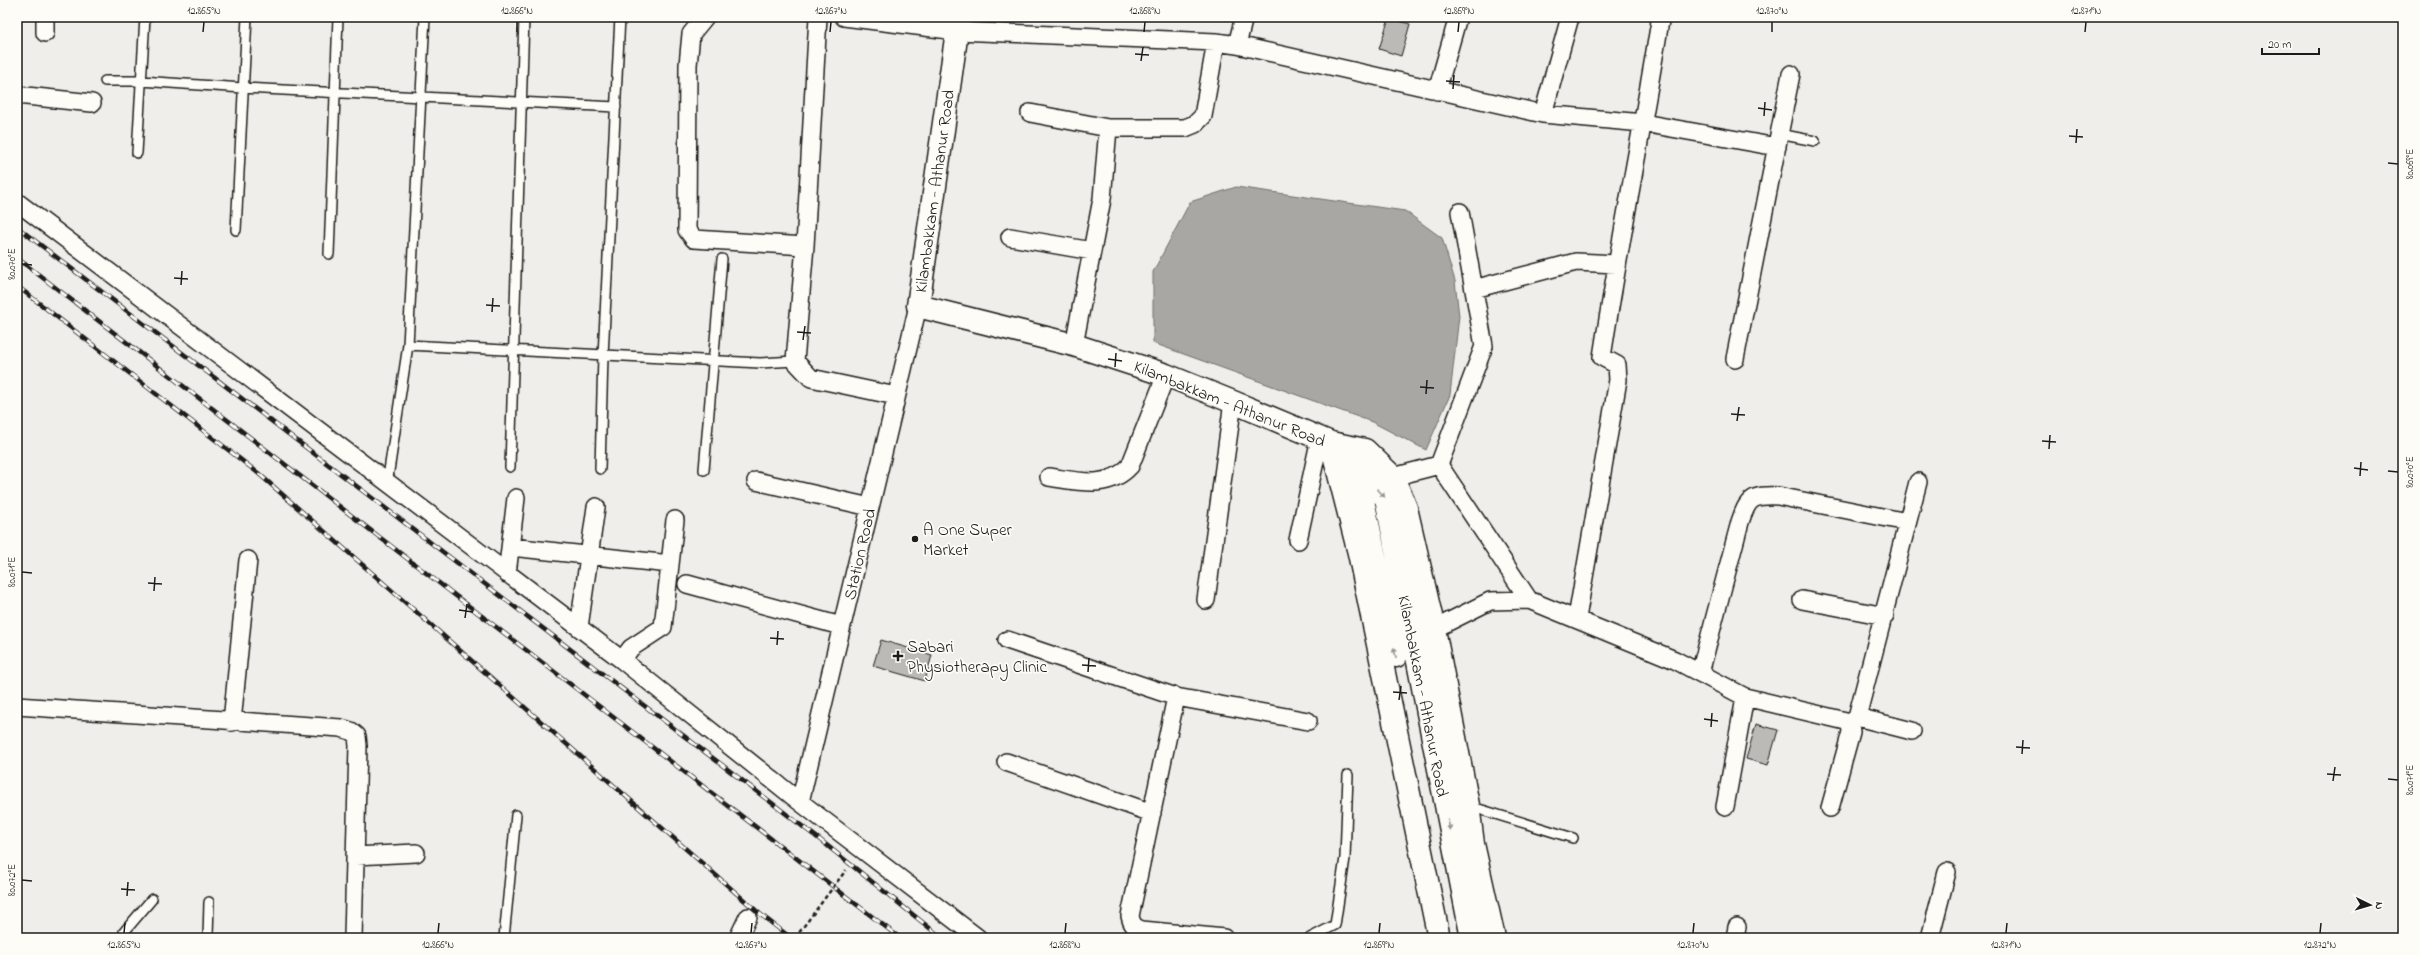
<svg xmlns="http://www.w3.org/2000/svg" width="2420" height="955" font-family="'Indie Flower',sans-serif">
  <style>
    .water { fill: #a8a7a3; stroke: #706f6d }
    .building { fill: #bbbab6; stroke: #1c1c1c }
    .lines { fill: none; stroke-linecap: round; stroke-linejoin: round }
    .lane-casing { stroke: #1c1c1c; stroke-width: 12 }
    .street-casing { stroke: #1c1c1c; stroke-width: 20 }
    .secondary-casing { stroke: #1c1c1c; stroke-width: 25 }
    .lane { stroke: #fdfcf7; stroke-width: 9 }
    .street { stroke: #fdfcf7; stroke-width: 17 }
    .secondary { stroke: #fdfcf7; stroke-width: 22 }
    .rail-casing { stroke: #1c1c1c; stroke-width: 4.5 }
    .rail { stroke: #fdfcf7; stroke-width: 3; stroke-dasharray: 9; stroke-linecap: butt }
    .path-bridge { stroke: #1c1c1c; stroke-width: 2.5; stroke-dasharray: 4 3; stroke-linecap: butt }
    .oneway { fill: #989794 }
    .ticks { fill: none; stroke: #1c1c1c; stroke-width: 1.5 }
    .poi-dot { fill: #1c1c1c; stroke: #fdfcf7; stroke-width: 1.5 }
    .labels { text-anchor: middle; stroke-width: 3.5; stroke-linejoin: round; paint-order: stroke }
    .street-label { font-size: 17px; fill: #1c1c1c; stroke: #fdfcf7 }
    .poi-label { font-size: 17px; fill: #1c1c1c; stroke: #fdfcf7; text-anchor: start }
    .neatline { fill: none; stroke: #1c1c1c; stroke-width: 1.5 }
    .ticks-label { font-size: 10px; text-anchor: middle; fill: #1c1c1c }
  </style>
  <rect width="100%" height="100%" fill="#f0eeea"/>
  <filter id="ink" filterUnits="userSpaceOnUse"><feTurbulence type="fractalNoise" baseFrequency=".025" numOctaves="2"/><feDisplacementMap in="SourceGraphic" scale="8" xChannelSelector="R" yChannelSelector="G"/><feConvolveMatrix kernelMatrix="1 2 1 2 8 2 1 2 1" color-interpolation-filters="sRGB"/></filter>
  <g filter="url(#ink)">
    <!-- water -->
    <path class="water" d="M1236,187L1405,211L1442,238L1455,281L1459,316L1450,395L1426,450L1372,422L1153,343V272L1190,202Z"/>
    <!-- building -->
    <path class="building" d="M1389,18L1410,24L1401,56L1379,49Z
      M881,640L932,655L925,681L873,666Z
      M1756,724L1778,730L1768,765L1746,759Z"/>
    <g class="lines">
      <!-- lane casing -->
      <g class="lane-casing">
        <path id="lane" d="M105,81H141L243,88L616,107
          M1779,134L1815,141
          M137,153L145,17
          M236,230L247,17
          M329,254L338,17
          M408,345L425,17
          M510,467L524,17
          M600,469L603,356L620,17
          M704,470L722,259
          M387,484L408,345L760,363L795,361
          M1469,806L1573,838
          M123,938L124,932L152,899
          M208,938L209,902
          M504,938L516,815
          M1310,938L1335,925L1345,858L1348,775"/>
      </g>
      <!-- street casing -->
      <g class="street-casing">
        <path id="street" d="M705,17L691,34L688,65L687,230L694,239L805,246
          M818,17L805,246L795,361L811,378L896,396
          M844,17L957,31L1216,42L1237,45
          M1244,17L1237,45L1543,114L1643,123L1777,147
          M45,33V17
          M1437,91L1458,17
          M17,95L92,103
          M1030,113L1108,128H1185L1195,124L1203,116L1216,42
          M1543,114L1570,17
          M17,202L622,660L800,802L978,938
          M1010,237L1092,251
          M1474,289L1576,262L1616,264
          M1074,345L1102,199L1108,128
          M1735,359L1791,74
          M1439,465L1529,600
          M1049,477C1078,481 1108,490 1130,466L1166,375
          M1393,477L1439,465L1484,346L1460,212
          M756,481L870,507
          M1298,540L1320,438
          M511,547L670,564
          M507,574L516,498
          M687,584L841,626
          M1206,600L1233,402
          M1802,600L1885,616
          M1577,618L1618,380L1617,365L1602,357C1619,245 1642,133 1660,21
          M579,627L596,507
          M1434,629L1490,601L1529,600L1675,660L1745,697L1850,722
          M1007,640L1176,697L1308,721
          M622,660L631,648L663,627L675,520
          M1700,673L1740,522C1748,498 1752,495 1778,496L1907,522
          M1176,697L1130,916C1132,925 1134,927 1142,930L1224,938
          M17,706L341,728L351,731L357,736L358,746L353,938
          M1857,717L1912,731
          M232,722L248,560
          M1006,762L1152,813
          M800,802L918,306
          M1725,807L1745,697
          M1830,808L1851,732L1850,722L1857,717L1918,482
          M355,856L416,853
          M738,938L748,917
          M1735,938L1737,927
          M1930,938L1947,872"/>
      </g>
      <!-- secondary casing -->
      <g class="secondary-casing">
        <path id="secondary" d="M959,17L918,306L1074,345L1166,375L1233,402L1331,443L1355,464L1386,498L1472,938
          M1356,467L1396,656
          M1439,938L1359,553L1331,443L1365,450L1393,477L1406,508L1434,629L1468,805L1473,844L1494,938"/>
      </g>
      <!-- lane -->
      <use href="#lane" class="lane"/>
      <!-- street -->
      <use href="#street" class="street"/>
      <!-- secondary -->
      <use href="#secondary" class="secondary"/>
      <!-- rail casing -->
      <g class="rail-casing">
        <path id="rail" d="M17,227L819,839L942,938
          M17,258L900,938
          M17,286L258,473L760,914L791,938"/>
      </g>
      <!-- rail -->
      <use href="#rail" class="rail"/>
      <!-- path-bridge -->
      <path class="path-bridge" d="M795,938L846,870"/>
    </g>
    <!-- one-way arrows -->
    <defs><path id="oneway-solid" d="M-6-.8H1V-3.2L6.5 0L1 3.2V.8H-6Z"/></defs>
    <g class="oneway">
      <use href="#oneway-solid" transform="translate(1381 493) rotate(48)"/>
      <use href="#oneway-solid" transform="translate(1395 653) rotate(-102)"/>
      <use href="#oneway-solid" transform="translate(1449 825) rotate(79)"/>
    </g>
  </g>
  <!-- ticks -->
  <path class="ticks" d="M203,32L204,22M517,32V22M830,32L831,22M1144,32L1145,22M1458,32L1459,22M1772,32V22M2085,32L2086,22M1135,54L1149,55M1141,61L1143,47M1446,81L1460,82M1453,89L1454,75M1758,108L1772,110M1764,116L1765,102M2069,136L2083,137M2076,143L2077,129M2388,163L2398,164M22,264L32,265M174,278L188,279M181,285L182,271M486,305L500,306M492,312L493,298M797,332L811,333M803,340L805,326M1108,359L1122,361M1115,367L1116,353M1420,387L1434,388M1426,394L1427,380M1731,414L1745,415M1737,421L1739,407M2042,441L2056,442M2049,449L2050,435M2354,468L2368,470M2388,471L2398,472M2360,476L2361,462M22,572L32,573M148,583L162,584M154,591L155,577M459,610L473,612M465,618L467,604M770,638L784,639M777,645L778,631M1082,665L1096,666M1088,672L1089,658M1393,692L1407,693M1399,700L1401,686M1704,719L1718,721M1711,727L1712,713M2016,747L2030,748M2022,754L2023,740M2327,774L2341,775M2388,779L2398,780M2333,781L2335,767M22,880L32,881M121,889L135,890M127,896L128,882M124,933L125,923M438,933L439,923M751,933L752,923M1065,933L1066,923M1379,933L1380,923M1693,933L1694,923M2006,933L2007,923M2320,933L2321,923"/>
  <!-- markers -->
  <g class="poi-dot">
    <circle cx="915" cy="539" r="4"/>
    <path d="M896 650h4v4h4v4h-4v4h-4v-4h-4v-4h4z"/>
  </g>
  <g class="labels">
    <!-- street labels -->
    <g class="street-label">
      <text transform="translate(934 191) rotate(-82)" y="6">Kilambakkam - Athanur Road</text>
      <text transform="translate(1230 403) rotate(22)" y="6">Kilambakkam - Athanur Road</text>
      <text transform="translate(859 554) rotate(-77)" y="6">Station Road</text>
      <text transform="translate(1424 696) rotate(79)" y="6">Kilambakkam - Athanur Road</text>
    </g>
    <!-- poi labels -->
    <g class="poi-label">
      <text x="923" y="535">A One Super<tspan x="923" dy="20">Market</tspan></text>
      <text x="907" y="652">Sabari<tspan x="907" dy="20">Physiotherapy Clinic</tspan></text>
    </g>
  </g>
  <!-- margin -->
  <rect width="2420" height="955" fill="none" stroke="#fdfcf7" stroke-width="44"/>
  <!-- north arrow -->
  <g transform="translate(2370 905) rotate(95)" stroke="#fdfcf7" stroke-width="3" paint-order="stroke">
  <path d="M0-3L7 15L0 10L-7 15Z" fill="#1c1c1c"/>
  <text y="-6" font-size="11" font-weight="bold" text-anchor="middle" fill="#1c1c1c">N</text>
  </g>
  <!-- scale -->
  <path d="M2262 48v6h57v-6" fill="none" stroke="#1c1c1c" stroke-width="2"/>
  <text x="2268" y="48" font-size="12" fill="#1c1c1c" stroke="#fdfcf7" stroke-width="3" paint-order="stroke">20 m</text>
  <rect x="22" y="22" width="2376" height="911" class="neatline"/>
  <g class="ticks-label">
    <text x="204" y="14">12.865°N</text>
    <text x="517" y="14">12.866°N</text>
    <text x="831" y="14">12.867°N</text>
    <text x="1145" y="14">12.868°N</text>
    <text x="1459" y="14">12.869°N</text>
    <text x="1772" y="14">12.870°N</text>
    <text x="2086" y="14">12.871°N</text>
    <text transform="translate(2409 164) rotate(-90)" y="4">80.069°E</text>
    <text transform="translate(11 264) rotate(-90)" y="4">80.070°E</text>
    <text transform="translate(2409 472) rotate(-90)" y="4">80.070°E</text>
    <text transform="translate(11 572) rotate(-90)" y="4">80.071°E</text>
    <text transform="translate(2409 780) rotate(-90)" y="4">80.071°E</text>
    <text transform="translate(11 880) rotate(-90)" y="4">80.072°E</text>
    <text x="124" y="948">12.865°N</text>
    <text x="438" y="948">12.866°N</text>
    <text x="751" y="948">12.867°N</text>
    <text x="1065" y="948">12.868°N</text>
    <text x="1379" y="948">12.869°N</text>
    <text x="1693" y="948">12.870°N</text>
    <text x="2006" y="948">12.871°N</text>
    <text x="2320" y="948">12.872°N</text>
  </g>
</svg>
